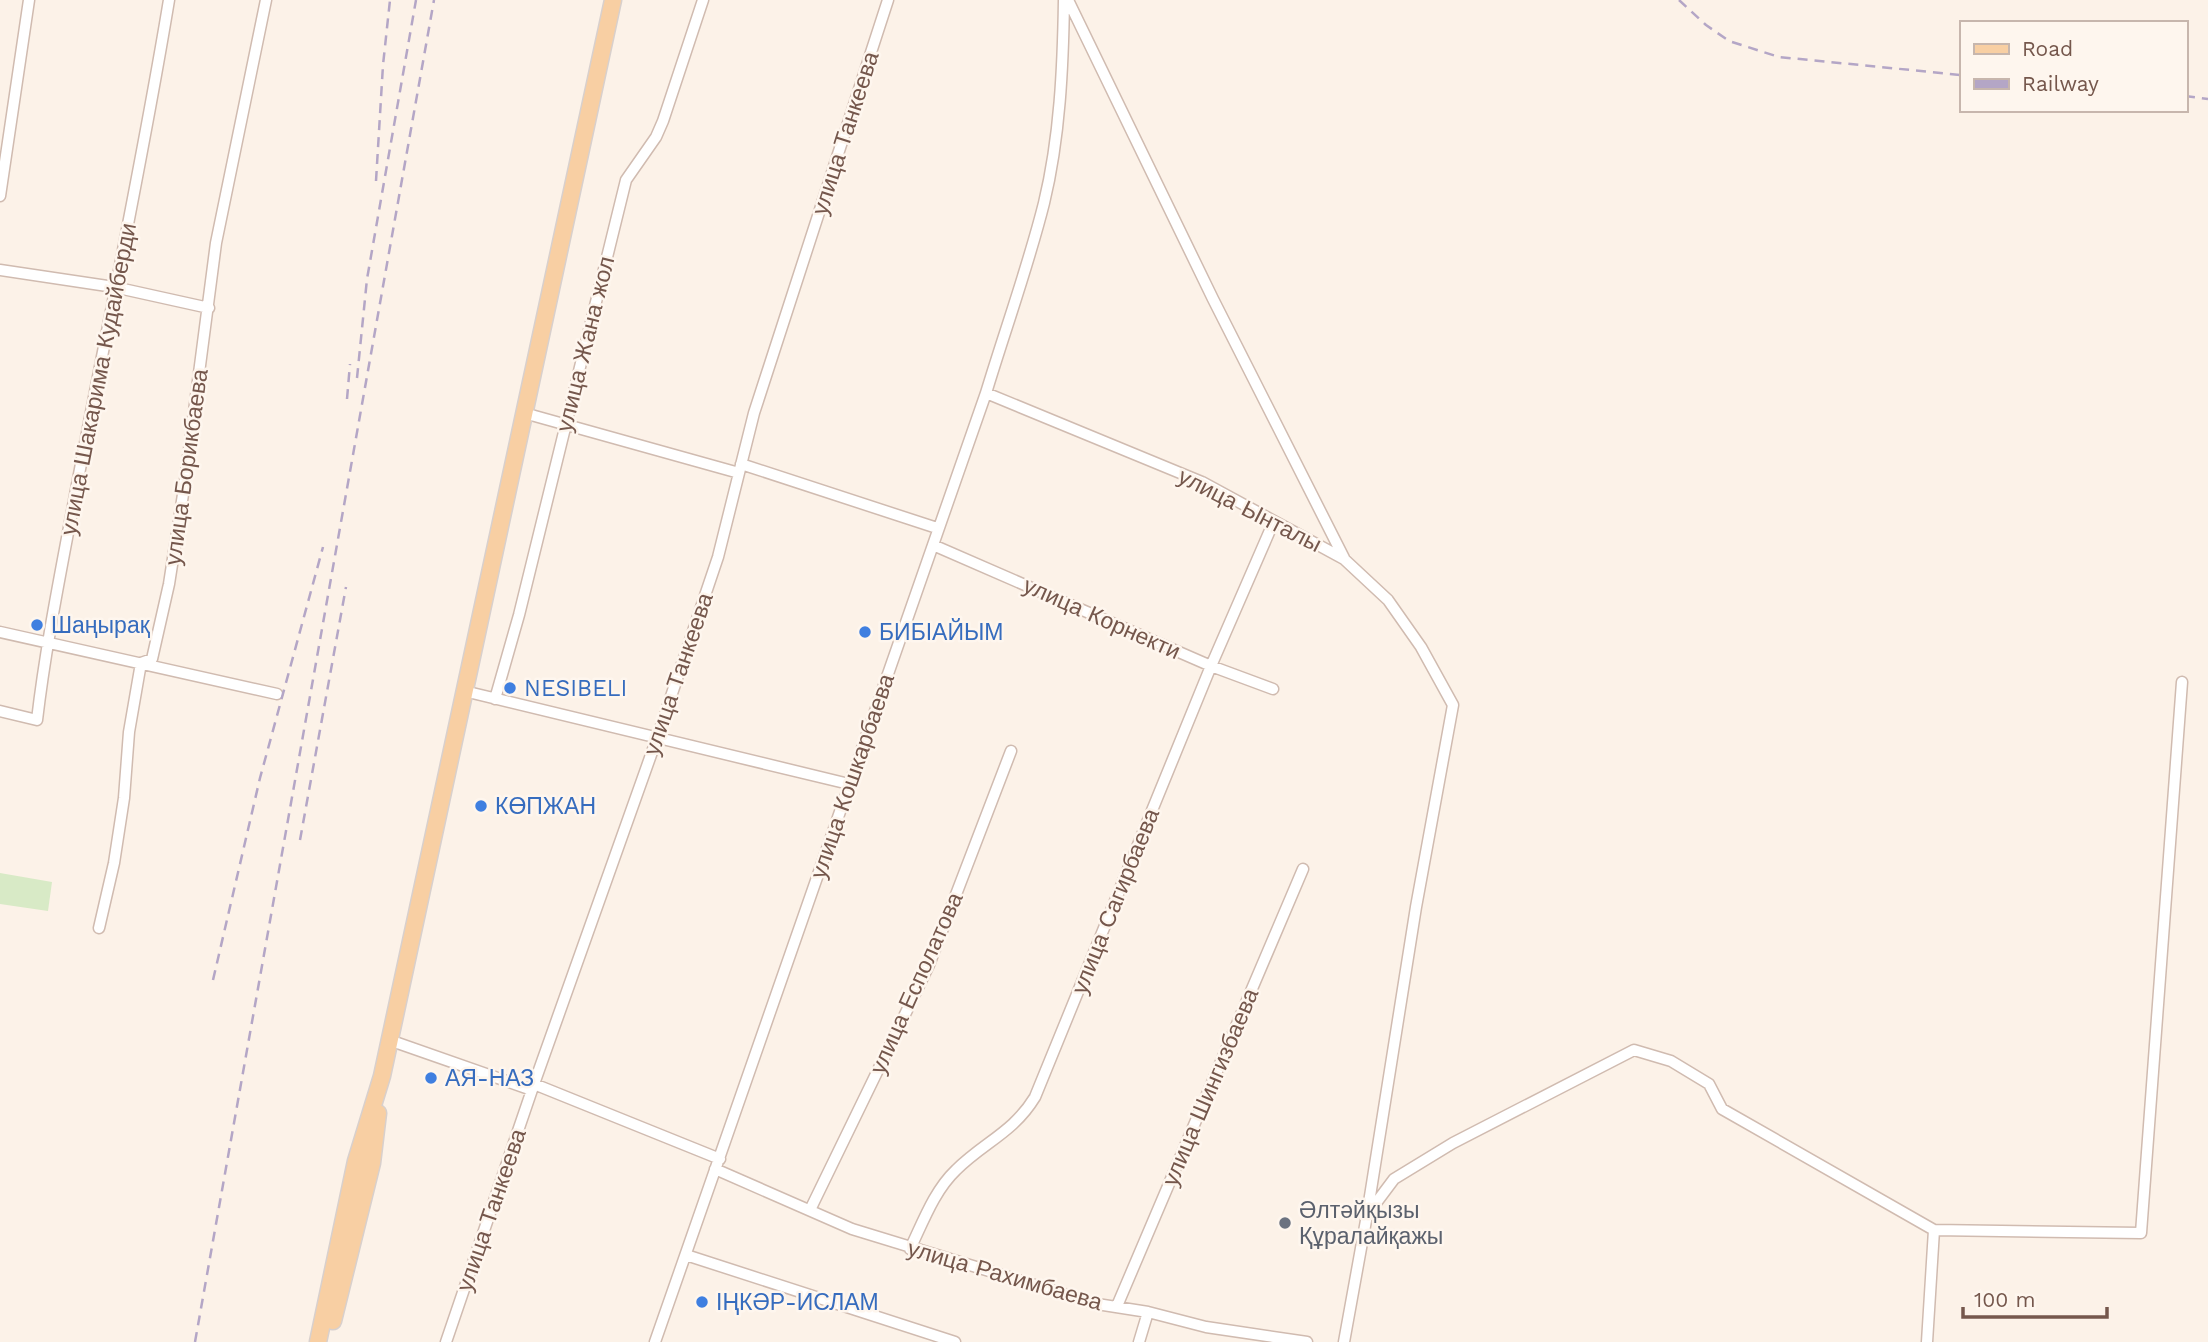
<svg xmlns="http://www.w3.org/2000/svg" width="2208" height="1342" font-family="'Work Sans',sans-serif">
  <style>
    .green { fill: #d8eac6 }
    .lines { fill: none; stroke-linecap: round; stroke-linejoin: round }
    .minor-casing { stroke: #d0bbb0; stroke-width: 13 }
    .primary-casing { stroke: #d8d0cd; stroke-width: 19 }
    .minor { stroke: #fff; stroke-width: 10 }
    .primary { stroke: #f8cfa3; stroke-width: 16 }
    .rail { stroke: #b4a6c6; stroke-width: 2.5; stroke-dasharray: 10 7; stroke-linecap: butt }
    .shop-dot { fill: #3f7fe0; stroke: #fef6ee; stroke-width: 2.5 }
    .worship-dot { fill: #6b7280; stroke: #fef6ee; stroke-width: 2.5 }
    .labels { text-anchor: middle; stroke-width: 5; stroke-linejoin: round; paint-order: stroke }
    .street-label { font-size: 23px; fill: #75574c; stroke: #fef6ee }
    .shop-label { font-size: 23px; fill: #366cbe; stroke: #fef6ee; text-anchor: start }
    .worship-label { font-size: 23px; fill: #5b616d; stroke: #fef6ee; text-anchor: start }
  </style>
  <rect width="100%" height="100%" fill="#fcf2e8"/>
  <!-- green -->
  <path class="green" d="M0,873L52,882L48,911L0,904Z"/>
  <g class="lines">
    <!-- minor casing -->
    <g class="minor-casing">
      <path id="minor" d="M1068,0L1213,299L1344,558
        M0,196L29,0
        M0,270L114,287L209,308
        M986,393L1202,482L1344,559L1388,600L1421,647L1453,705L1416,907L1367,1215L1344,1342
        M524,413L739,473
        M741,464L937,528
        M933,545L1211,666L1273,689
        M0,632L277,694
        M464,691L849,784
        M495,699L519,615L626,180L656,137L663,121L703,0
        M0,711L37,720C46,643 62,566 76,490C107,327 142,164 169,0
        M99,928L114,863L124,798L129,732L141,663L152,659L169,584L184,488L216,243L266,0
        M389,1040L532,1090
        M534,1084L720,1159
        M715,1169L852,1229L1097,1304L1148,1312L1206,1327L1307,1342
        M810,1210L929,965L1011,751
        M1367,1215L1394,1179L1453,1143L1634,1050L1671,1061L1709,1084L1722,1109L1934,1230L2141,1233L2182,682
        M910,1249C923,1222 934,1191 956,1170C984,1142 1013,1133 1035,1097L1211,666L1274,521
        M686,1255L955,1342
        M1117,1306L1303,869
        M446,1342L534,1084L657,738L718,557L754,413L888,0
        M655,1342L986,393C1005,330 1028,267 1044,203C1060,137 1063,67 1064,0
        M1139,1342L1148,1312
        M1927,1342L1934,1230"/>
    </g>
    <!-- primary casing -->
    <g class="primary-casing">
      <path id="primary" d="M333,1321L372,1163L378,1113
        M318,1342L356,1161L382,1076L613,0"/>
    </g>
    <!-- minor -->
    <use href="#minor" class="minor"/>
    <!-- primary -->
    <use href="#primary" class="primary"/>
    <!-- rail -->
    <path class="rail" d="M1679,0L1706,25L1729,41L1779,57L1961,75
      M2185,96L2208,99
      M376,181L383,65L390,0
      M357,378L367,279L416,0
      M347,399L350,364
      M300,840L346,587
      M213,980L260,778L323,547
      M195,1342L434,0"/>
  </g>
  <!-- markers -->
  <g class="shop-dot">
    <circle cx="37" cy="625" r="7"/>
    <circle cx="865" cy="632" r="7"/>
    <circle cx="510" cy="688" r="7"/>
    <circle cx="481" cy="806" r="7"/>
    <circle cx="431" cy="1078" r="7"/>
    <circle cx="702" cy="1302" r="7"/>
  </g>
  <circle class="worship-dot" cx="1285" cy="1223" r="7"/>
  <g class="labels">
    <!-- street labels -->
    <g class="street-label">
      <text transform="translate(845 133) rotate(-72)" y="8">улица Танкеева</text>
      <text transform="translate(585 344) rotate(-76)" y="8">улица Жана жол</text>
      <text transform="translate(98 379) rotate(-79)" y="8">улица Шакарима Кудайберди</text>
      <text transform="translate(186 467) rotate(-82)" y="8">улица Борикбаева</text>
      <text transform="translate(1250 510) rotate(27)" y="8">улица Ынталы</text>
      <text transform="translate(1102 618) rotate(24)" y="8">улица Корнекти</text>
      <text transform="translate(678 674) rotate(-71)" y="8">улица Танкеева</text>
      <text transform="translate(852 776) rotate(-71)" y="8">улица Кошкарбаева</text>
      <text transform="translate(1115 901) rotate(-68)" y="8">улица Сагирбаева</text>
      <text transform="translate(916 983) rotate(-66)" y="8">улица Есполатова</text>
      <text transform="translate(1210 1087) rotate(-67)" y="8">улица Шингизбаева</text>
      <text transform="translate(491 1210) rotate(-71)" y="8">улица Танкеева</text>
      <text transform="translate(1005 1275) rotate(16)" y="8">улица Рахимбаева</text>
    </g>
    <!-- shop labels -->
    <g class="shop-label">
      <text x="51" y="633">Шаңырақ</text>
      <text x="879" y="640">БИБІАЙЫМ</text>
      <text x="524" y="696">NESIBELI</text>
      <text x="495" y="814">КӨПЖАН</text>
      <text x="445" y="1086">АЯ-НАЗ</text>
      <text x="716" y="1310">ІҢКӘР-ИСЛАМ</text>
    </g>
    <!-- worship labels -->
    <g class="worship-label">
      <text x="1299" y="1218">Әлтәйқызы<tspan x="1299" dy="26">Құралайқажы</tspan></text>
    </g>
  </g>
  <!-- legend -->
  <rect x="1960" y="21" width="228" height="91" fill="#fef6ee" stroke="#c7b6ad" stroke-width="2"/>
  <rect x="1974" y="44" width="35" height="10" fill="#f8cfa3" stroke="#c7b6ad" stroke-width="2"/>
  <text x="2022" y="56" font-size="21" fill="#75574c">Road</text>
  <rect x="1974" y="79" width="35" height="10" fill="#b4a6c6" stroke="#c7b6ad" stroke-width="2"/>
  <text x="2022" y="91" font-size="21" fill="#75574c">Railway</text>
  <!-- scale -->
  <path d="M1963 1307v10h144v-10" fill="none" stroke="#75574c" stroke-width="3.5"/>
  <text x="1974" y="1307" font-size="21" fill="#75574c" stroke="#fef6ee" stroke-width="5" paint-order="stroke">100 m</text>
</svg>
